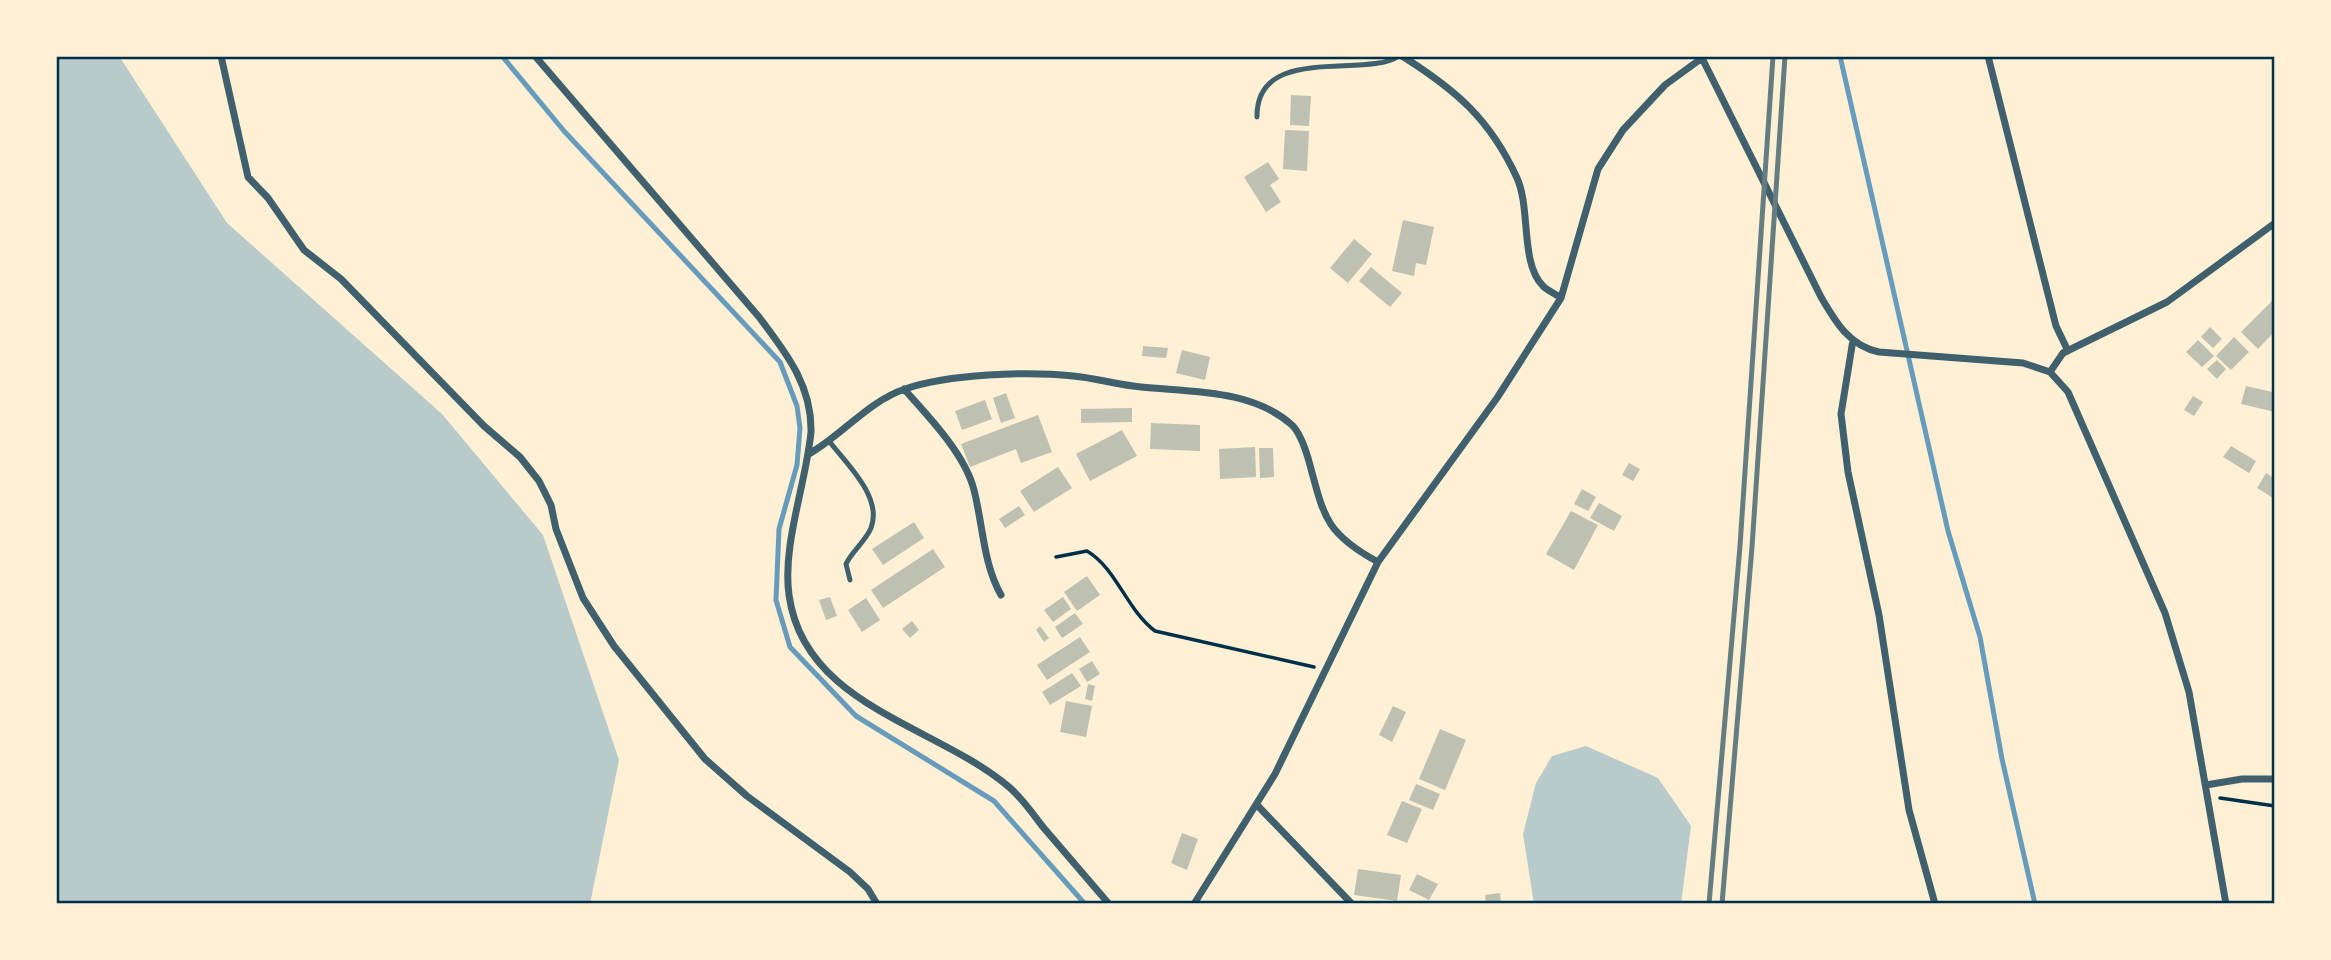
<svg xmlns="http://www.w3.org/2000/svg" width="2331" height="960" font-family="Mulish,sans-serif">
  <style>
    .green { fill: #b9caca }
    .lines { fill: none; stroke-linecap: round; stroke-linejoin: round }
    .stream { stroke: #669bbc; stroke-width: 5 }
    .building { fill: #bec0b2 }
    .path { stroke: #003049; stroke-width: 3.5 }
    .service { stroke: #3f606c; stroke-width: 5 }
    .minor { stroke: #3f606c; stroke-width: 7 }
    .rail { stroke: #657d81; stroke-width: 5 }
    .neatline { fill: none; stroke: #003049; stroke-width: 2.5 }
  </style>
  <rect width="100%" height="100%" fill="#fdf0d5"/>
  <!-- green -->
  <path class="green" d="M56,56H119L227,223L442,414L543,535L619,760L590,904H56Z
    M1586,746L1658,778L1691,826L1681,904H1534L1523,834L1536,783L1552,756Z"/>
  <g class="lines">
    <!-- stream -->
    <path class="stream" d="M502,56L564,131L780,362L797,406L800,428L797,465L779,529L776,600L790,647L856,716L994,801L1085,904
      M1840,56L1948,531L1980,637L2002,759L2035,904"/>
  </g>
  <!-- building -->
  <path class="building" d="M1291,95L1311,96L1309,126L1290,125Z
    M1285,130L1309,131L1307,171L1283,169Z
    M1268,162L1279,179L1270,185L1281,202L1266,212L1244,177Z
    M1403,220L1434,227L1426,265L1416,263L1414,276L1392,271Z
    M1354,239L1372,254L1348,283L1330,268Z
    M1371,267L1402,293L1390,307L1359,281Z
    M2272,301L2275,304V331L2258,349L2241,332Z
    M2210,327L2222,339L2213,348L2201,337Z
    M2234,337L2249,352L2231,370L2216,356Z
    M2198,340L2214,356L2202,367L2186,352Z
    M1143,346L1168,348L1166,358L1142,356Z
    M1182,350L1210,357L1205,380L1176,373Z
    M2217,360L2226,369L2217,379L2207,369Z
    M2246,386L2272,392L2275,387V412L2241,404Z
    M1006,393L1015,418L1001,423L993,398Z
    M2193,396L2203,402L2194,416L2184,410Z
    M985,400L992,419L962,430L955,411Z
    M1132,408V422L1081,423V409Z
    M1038,415L1052,452L1021,463L1016,449L970,467L961,444Z
    M1151,423L1200,425V451L1150,449Z
    M1122,430L1137,456L1090,481L1076,454Z
    M2231,446L2256,461L2249,473L2223,457Z
    M1255,447L1256,477L1220,479L1219,449Z
    M1259,448H1273L1274,477L1260,478Z
    M1629,463L1640,469L1633,481L1622,475Z
    M1058,467L1072,488L1034,512L1020,491Z
    M2266,473L2275,479L2273,498L2257,488Z
    M1582,489L1596,497L1588,511L1574,504Z
    M1599,503L1622,516L1614,531L1590,518Z
    M1019,506L1025,515L1005,528L999,519Z
    M1571,511L1598,525L1574,570L1546,554Z
    M914,522L924,538L883,565L872,549Z
    M933,549L945,567L883,608L871,590Z
    M1087,576L1100,595L1077,611L1064,592Z
    M830,597L837,616L826,620L819,600Z
    M1063,597L1071,609L1053,622L1044,610Z
    M866,598L880,620L862,632L848,610Z
    M1075,613L1083,624L1062,638L1055,627Z
    M912,621L919,630L910,638L902,629Z
    M1040,626L1049,638L1044,642L1036,630Z
    M1080,637L1090,652L1047,680L1037,665Z
    M1092,661L1100,674L1087,682L1079,669Z
    M1072,673L1081,686L1050,705L1042,692Z
    M1088,684L1095,686L1092,701L1085,699Z
    M1066,701L1092,706L1086,737L1060,732Z
    M1393,706L1406,712L1392,742L1379,735Z
    M1440,729L1466,740L1445,790L1419,779Z
    M1416,784L1440,794L1433,810L1409,800Z
    M1402,801L1422,809L1407,843L1387,835Z
    M1182,833L1198,839L1187,870L1171,863Z
    M1358,869L1401,875L1397,901L1354,895Z
    M1417,874L1438,884L1429,900L1409,890Z
    M1500,893L1501,904H1486L1485,895Z"/>
  <g class="lines">
    <!-- path -->
    <path class="path" d="M1056,557L1087,551C1117,569 1126,609 1155,631L1314,667
      M2220,798L2275,806"/>
    <!-- service -->
    <path class="service" d="M1257,117C1256,43 1366,79 1399,56
      M829,441C846,463 883,497 871,528C865,542 852,551 846,564L850,580"/>
    <!-- minor -->
    <path class="minor" d="M221,56L248,177L268,198L304,250L341,279L484,426L520,457L539,481L551,505L556,529L583,598L614,646L705,759L747,796L850,872L868,889L877,904
      M535,56L759,317C786,353 812,385 811,432C806,484 782,545 789,595C804,706 936,725 1009,787C1022,798 1033,814 1043,827C1065,853 1087,878 1109,904
      M1402,56C1456,90 1490,119 1517,178C1531,209 1520,263 1543,286C1548,291 1556,294 1561,298
      M1701,56L1821,297C1835,321 1849,346 1879,352L2023,363L2050,372L2068,392L2165,613L2189,692L2226,904
      M1988,56L2056,326L2068,351
      M1853,340L1841,414L1848,472L1879,615L1909,810L1935,904
      M2050,372L2063,353L2167,302L2275,223
      M904,389C928,416 965,454 974,490C983,525 983,563 1001,595
      M809,454C842,435 869,401 905,389C948,374 1027,371 1073,376C1096,378 1118,385 1141,387C1190,392 1252,389 1292,425C1300,433 1305,448 1308,458C1324,515 1323,532 1378,562
      M2206,785L2242,779H2275
      M1257,805L1352,904
      M1194,904L1275,774L1378,562L1497,398L1561,298L1598,169L1623,130L1665,85L1702,58"/>
    <!-- rail -->
    <path class="rail" d="M1709,904L1740,546L1773,56
      M1722,904L1752,547L1785,56"/>
  </g>
  <!-- border -->
  <rect width="2331" height="960" fill="none" stroke="#fdf0d5" stroke-width="116"/>
  <rect x="58" y="58" width="2215" height="844" class="neatline"/>
</svg>
